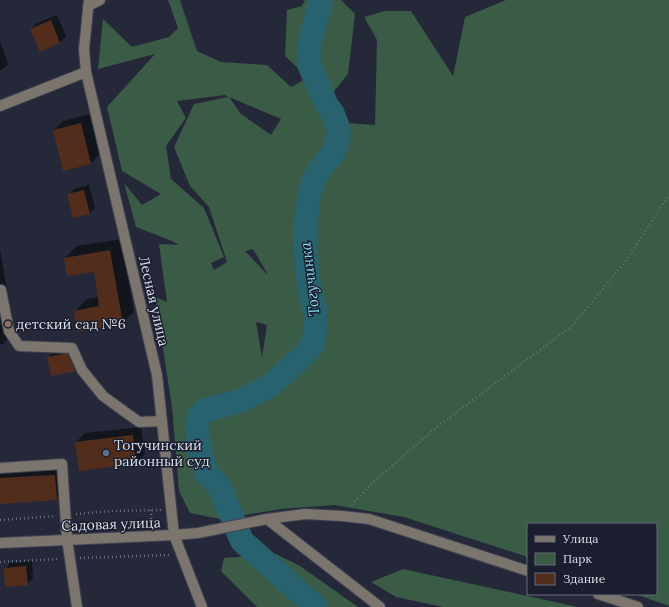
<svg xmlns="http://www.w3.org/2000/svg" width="669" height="607" font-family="Lora,serif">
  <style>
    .green { fill: #3a5b45; fill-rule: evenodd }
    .shadow { fill: #0007 }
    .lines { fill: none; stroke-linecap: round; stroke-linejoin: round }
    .river { stroke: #28626e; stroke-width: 24 }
    .building { fill: #532d1b }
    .minor-casing { stroke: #414554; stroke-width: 12 }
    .path { stroke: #6a6e7c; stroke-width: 2.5; stroke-dasharray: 1 3; stroke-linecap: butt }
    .minor { stroke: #7b756d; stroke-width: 10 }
    .education-dot { fill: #8d6e63; stroke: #1a1e2e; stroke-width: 1.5 }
    .service-dot { fill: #5c6f8a; stroke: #1a1e2e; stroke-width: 1.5 }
    .labels { text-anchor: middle; stroke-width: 3; stroke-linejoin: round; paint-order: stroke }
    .street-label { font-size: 14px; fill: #dbdee9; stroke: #1a1e2e }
    .poi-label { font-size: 14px; fill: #dbdee9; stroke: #1a1e2e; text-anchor: start }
    .water-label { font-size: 15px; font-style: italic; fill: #82dff3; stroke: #1a1e2e }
  </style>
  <rect width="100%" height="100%" fill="#242838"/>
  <!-- green -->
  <path class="green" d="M168,0H180L197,51L221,62L267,65L291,87L308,78L285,56L287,10L302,6L305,0H341L355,14L348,74L331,95L346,123L375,125L377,40L364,17L385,11H411L453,76L465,17L506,0H669V606L635,594H656V524H528V557L404,517L334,505L281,509L220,519L190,513L179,491L172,407L155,297L167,302L159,244L179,245L172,241L136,227L124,183L142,205L161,194L122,171L107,107L155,54L98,69L103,19L132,47L169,37L178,28ZM225,95L228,97L194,104L174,147L190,186L209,207L227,262L214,270L211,263L224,257L204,208L171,179L166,146L186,118L177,101ZM229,97L281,119L271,135L241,114ZM253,249L267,273V274L245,251ZM256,322L267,325L262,357Z
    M276,554L300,566L358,607H257L221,571L224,558Z
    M403,569L578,607H443L396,597L371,582Z"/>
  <!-- shadow -->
  <path class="shadow" d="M57,15L66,36L60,42L40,50L31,29L37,23Z
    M0,41L8,64L0,71Z
    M90,114L100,154L91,163L54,130L63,121Z
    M89,185L95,208L89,214L68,195L74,189Z
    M122,239L134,312L122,323L75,311L87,299L99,297L94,270L65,258L77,246Z
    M0,249L14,332L3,344H0Z
    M74,349L81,365L75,370L48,358L54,352Z
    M141,427L145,454L136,463L76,442L85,433Z
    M64,467L65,490L56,499L0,503V470Z
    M32,561L33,578L27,584L5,569L10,563Z"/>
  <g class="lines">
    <!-- river -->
    <path class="river" d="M316,607L242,541L219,486L207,474L204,466L199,449L197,424L199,416L205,410L237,402L268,387L286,372L305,354L311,347L314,339L316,314L311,297L307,272L305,230L309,195L314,179L323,165L334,152L339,136L338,127L332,112L327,106L310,67L309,50L310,42L321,0"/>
  </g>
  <!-- building -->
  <path class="building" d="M51,20L60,43L40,52L30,29Z
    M81,123L91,164L63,171L53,130Z
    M84,190L90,214L73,218L67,194Z
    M110,250L123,324L77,332L74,311L99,306L94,272L67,276L64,258Z
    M63,354H68L76,371L51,376L47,357Z
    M133,435L136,464L79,471L75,442Z
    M55,475L57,500L0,504V478Z
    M26,566L28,585L5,587L4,568Z"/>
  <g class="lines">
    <!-- minor casing -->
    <g class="minor-casing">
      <path id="minor" d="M89,0L84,49L86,72L157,375L174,535L202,607
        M88,6L100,0
        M0,106L86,72
        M1,290L9,331L19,346L72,348L82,370L103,396L139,422L162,421
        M0,468L62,464L67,539L77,607
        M267,519L380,607
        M0,543L174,535L198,533L267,519L305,514L342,516L369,519L528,571
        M598,594L638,607"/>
    </g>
    <!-- path -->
    <path class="path" d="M352,505L370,485L437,427L571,327L625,262L669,195
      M151,510V525
      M76,514L111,511L161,510
      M0,520L55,516
      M80,558L169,555
      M0,562L59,559"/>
    <!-- minor -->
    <use href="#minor" class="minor"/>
  </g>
  <!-- markers -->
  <circle class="education-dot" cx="8" cy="324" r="4"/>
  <circle class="service-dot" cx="106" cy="453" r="4"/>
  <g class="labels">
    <!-- street labels -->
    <g class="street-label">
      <text transform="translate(154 301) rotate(77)" y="5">Лесная улица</text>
      <text transform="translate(111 524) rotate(-2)" y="5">Садовая улица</text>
    </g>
    <!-- poi labels -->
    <g class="poi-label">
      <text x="16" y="329">детский сад №6</text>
      <text x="114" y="450">Тогучинский<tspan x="114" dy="16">районный суд</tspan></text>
    </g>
    <!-- water labels -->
    <g class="water-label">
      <text transform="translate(310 279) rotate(-97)" y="5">Тогучинка</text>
    </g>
  </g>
  <!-- legend -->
  <rect x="527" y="523" width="130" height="72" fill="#1a1e2e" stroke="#676b79"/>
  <rect x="535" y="536" width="20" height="6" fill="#7b756d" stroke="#676b79"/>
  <text x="563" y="543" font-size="12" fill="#dbdee9">Улица</text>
  <rect x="535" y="553" width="20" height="12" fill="#3a5b45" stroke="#676b79"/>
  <text x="563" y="563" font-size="12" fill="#dbdee9">Парк</text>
  <rect x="535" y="573" width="20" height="12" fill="#532d1b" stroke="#676b79"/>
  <text x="563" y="583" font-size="12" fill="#dbdee9">Здание</text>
</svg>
